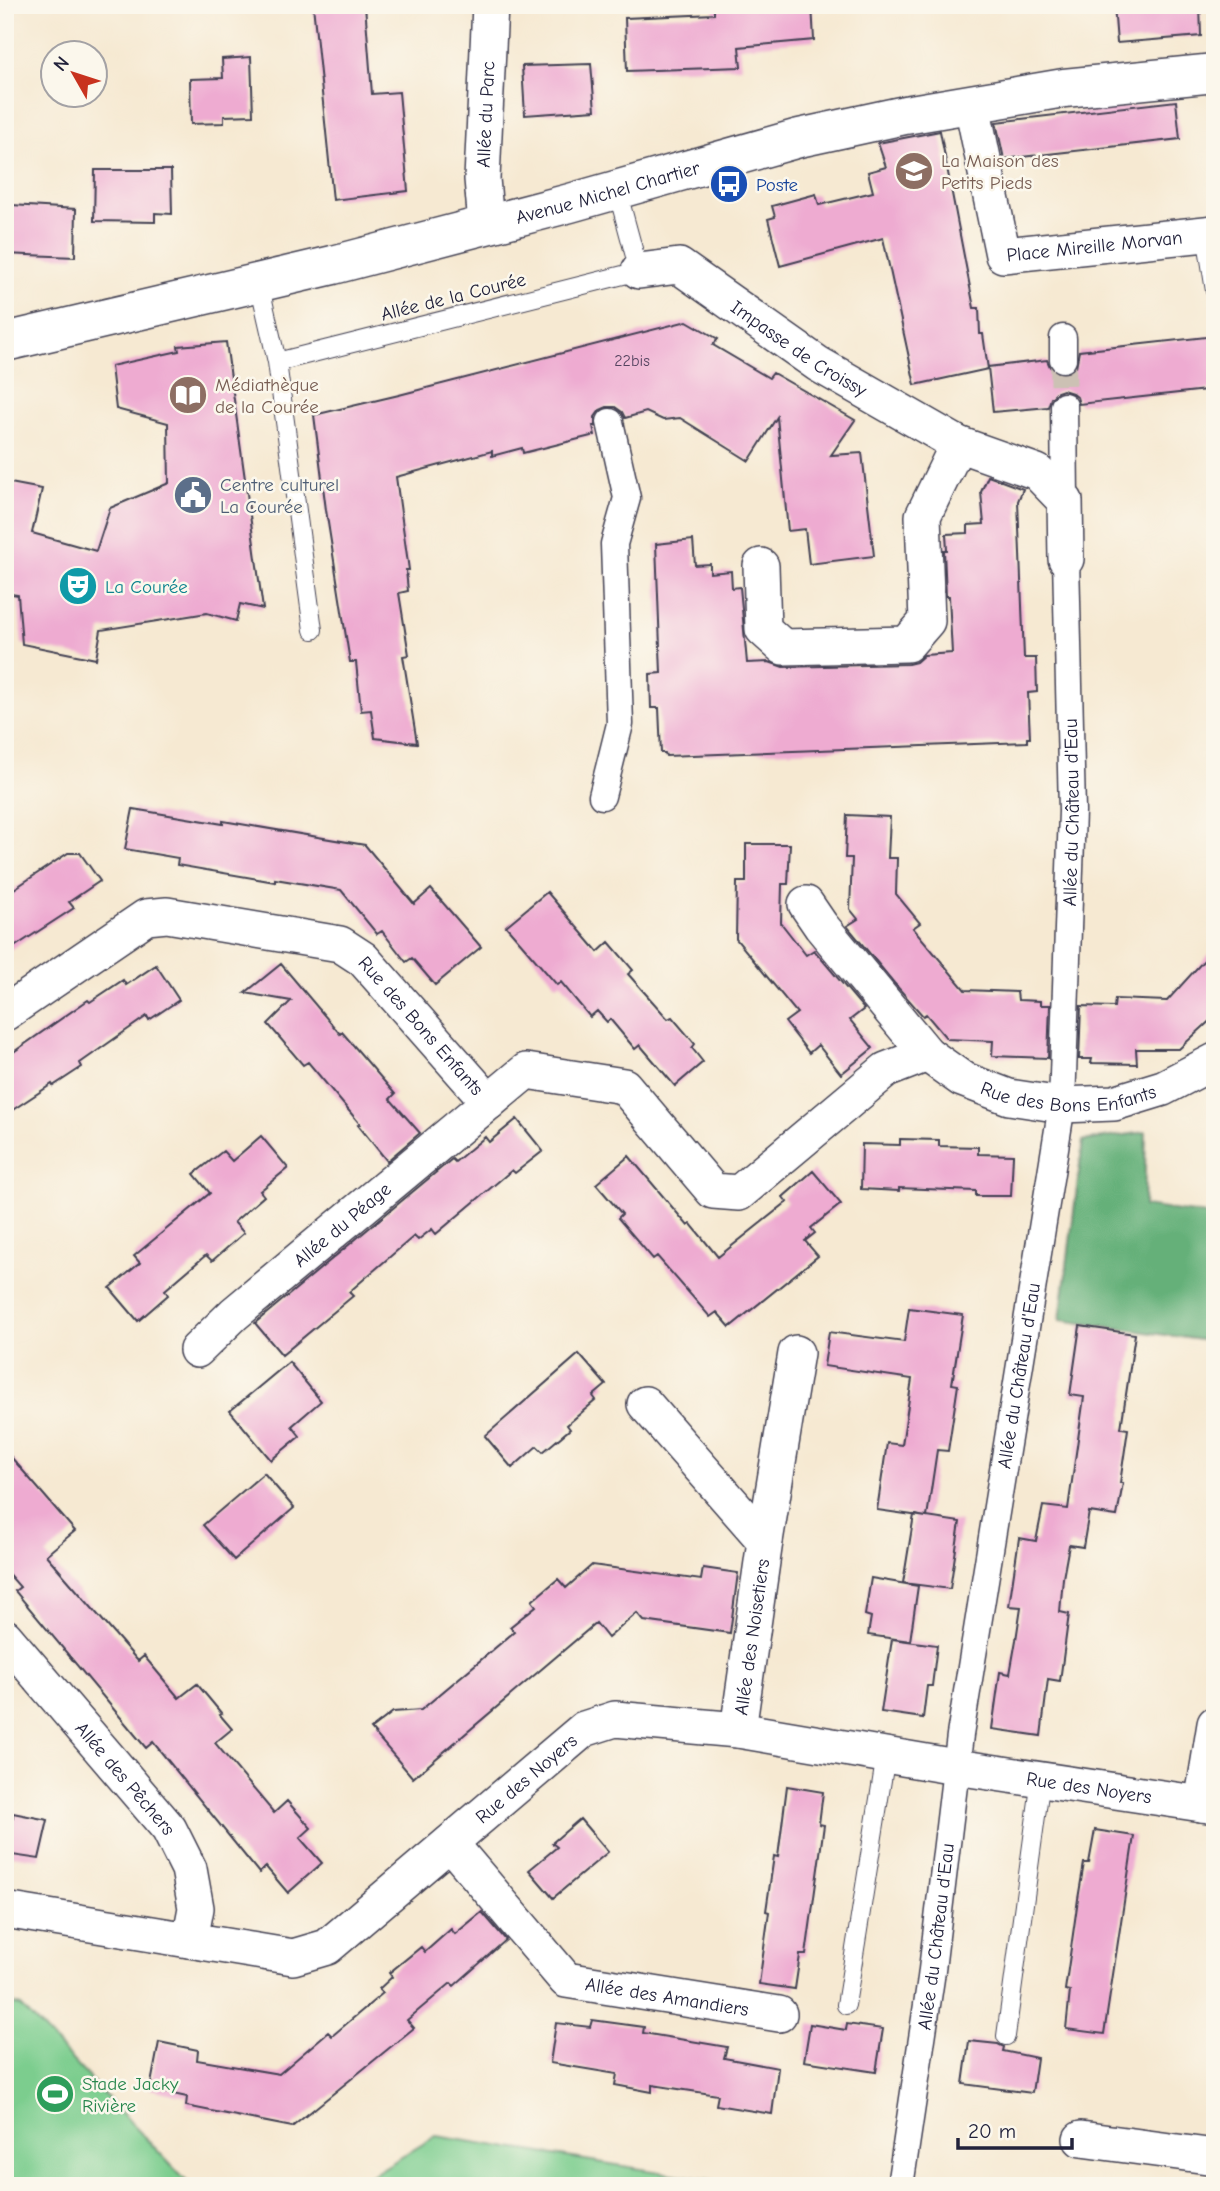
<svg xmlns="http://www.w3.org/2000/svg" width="1220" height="2191" font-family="'Comic Neue',sans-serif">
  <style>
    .green { fill: #7ccd8e; stroke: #4f7864; stroke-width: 2 }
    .forest { fill: #65b079; stroke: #44695a; stroke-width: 2 }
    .building { fill: #eeabd1 }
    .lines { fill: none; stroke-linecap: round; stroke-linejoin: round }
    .pedestrian-tunnel { stroke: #ccc1b4; stroke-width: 26; stroke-dasharray: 26 13; stroke-linecap: butt }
    .service-casing { stroke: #424052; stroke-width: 20 }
    .pedestrian-casing { stroke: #424052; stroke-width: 29 }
    .minor-casing { stroke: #424052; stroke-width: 38 }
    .secondary-casing { stroke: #424052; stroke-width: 41 }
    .service { stroke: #fff; stroke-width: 18 }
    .pedestrian { stroke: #fff; stroke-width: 26 }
    .minor { stroke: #fff; stroke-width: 35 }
    .secondary { stroke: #fff; stroke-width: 38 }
    .labels { text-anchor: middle; stroke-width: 5; stroke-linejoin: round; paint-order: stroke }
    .number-label { font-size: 16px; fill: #554460 }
    .street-label { font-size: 19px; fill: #22223b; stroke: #fbf7ec }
    .education-label { font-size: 19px; fill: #785e54; stroke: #fbf7ec; text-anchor: start }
    .transit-label { font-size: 19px; fill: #164399; stroke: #fbf7ec; text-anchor: start }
    .service-label { font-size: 19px; fill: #4e5e75; stroke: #fbf7ec; text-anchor: start }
    .culture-label { font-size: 19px; fill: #0d838f; stroke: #fbf7ec; text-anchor: start }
    .leisure-label { font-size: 19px; fill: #27864d; stroke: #fbf7ec; text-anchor: start }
  </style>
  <rect width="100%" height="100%" fill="#fbf7ec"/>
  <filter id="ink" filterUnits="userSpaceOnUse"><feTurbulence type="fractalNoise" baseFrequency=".0143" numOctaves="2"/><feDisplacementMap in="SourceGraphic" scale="14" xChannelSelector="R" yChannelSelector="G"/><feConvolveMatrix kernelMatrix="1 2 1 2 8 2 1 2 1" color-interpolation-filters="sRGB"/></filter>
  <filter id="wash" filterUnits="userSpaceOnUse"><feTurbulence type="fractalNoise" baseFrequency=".00686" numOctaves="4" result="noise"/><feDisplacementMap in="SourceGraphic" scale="28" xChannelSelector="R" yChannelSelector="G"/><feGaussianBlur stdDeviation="1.57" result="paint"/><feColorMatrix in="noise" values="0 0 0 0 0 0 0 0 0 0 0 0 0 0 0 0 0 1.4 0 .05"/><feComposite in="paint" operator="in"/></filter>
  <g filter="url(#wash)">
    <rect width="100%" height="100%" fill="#f6e9d2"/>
    <!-- green -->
    <path class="green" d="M5,2003L21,2006L187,2182L203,2186H5Z
      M436,2136L747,2186H354Z"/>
    <!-- forest -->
    <path class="forest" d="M1146,1132L1144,1206L1215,1216V1342L1060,1320L1083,1141Z"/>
    <g id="blocks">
      <!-- building -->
      <path class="building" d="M313,5H365L372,94L399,92L408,191L333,200Z
        M714,5H812L814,40L739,47L741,67L627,71L625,18L714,14Z
        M1114,5H1200L1201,36L1117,43Z
        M251,57L253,115L224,116V123L191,124L190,79L223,78L222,59Z
        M591,64L595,110L525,115L522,66Z
        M1176,101L1180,139L1004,159L996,122Z
        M940,131L974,308H979L980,334H983L988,369L915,385L883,238L780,266L768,219L775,217L772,206L816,194L819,205L873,192L868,172L886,167L878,143Z
        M95,170H171L172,214L155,213V222L94,221Z
        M11,205L76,209L75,257L5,254V224H10Z
        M687,321L718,339L713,345L769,378L773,373L855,420L831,455L862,453L874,556L809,564L805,529L788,531L777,417L749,461L680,418L663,420L646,412L625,418L622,412L615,407H607L600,410L595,417V426H593L595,435L523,453L522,448L492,456V451L396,477L409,570H406L408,591L399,593L409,655L403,656L417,743L375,738L371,710L361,711L356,662H350L326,510L314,415L399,395Z
        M1215,336V389L1079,404L1077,397L1072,393L1063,390L1057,392L1051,398L1048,407L993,412L988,367L1047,360L1050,367L1055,372L1064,375L1070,373L1076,367L1079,351Z
        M226,342L263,609L240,604L236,621L207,613L101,630L96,659L22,644L18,595L5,593V482L42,489L32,533L96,551L110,508L169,483L168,423L116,409L111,366L179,351L178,346Z
        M988,476L1023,489L1018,501L1024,658H1036L1037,692L1028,693L1030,738H1027V742L666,756L665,753H661L659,708H651L650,674L661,673L656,544L693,540L695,565L710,564V573L731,571L732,588L740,587L747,663L769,662L783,667L908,664L916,662L924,655L952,653L949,596H946L944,550H947L946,534L968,533V525L984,524L981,492Z
        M133,809L223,824V821L365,845L414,904L431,889L481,947L435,985L412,958L406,962L382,931L377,934L341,890L275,879V882L177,865L178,858L125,849Z
        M847,815L890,817L888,858H897L896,894L920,923L913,928L965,990L1017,992L1018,1000L1040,1001V1005H1050L1048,1058L992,1056L993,1041L947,1039L926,1014L923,1016L894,983L847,926L858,919L850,909L852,858H845Z
        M746,844H790L788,884H782L781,923L806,955L814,950L864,1009L850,1020L873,1048L841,1074L818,1045L809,1053L785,1022L797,1013L736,939L737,882H746Z
        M68,853H80L100,881L69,902L74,908L5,953V895Z
        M547,892L598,952L609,942L633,970L628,974L668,1019L672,1017L695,1044L692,1048L703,1062L675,1086L640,1045L635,1049L610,1019L607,1022L597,1011L590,1017L561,982L557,985L506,926Z
        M1215,948V1016L1179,1049H1136L1137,1064L1091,1063L1092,1059H1079L1081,1006L1114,1007L1115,999L1167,1001Z
        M281,964L340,1034L342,1032L395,1094L390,1099L420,1133L387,1161L358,1125L360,1124L308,1062L303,1065L268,1024L291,1001L245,993Z
        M156,965L179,1000L149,1020L147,1016L80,1063L82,1067L53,1086L52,1084L5,1115V1058L88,1000L90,1002L123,980L126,985Z
        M517,1119L543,1151L515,1173L512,1170L436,1234L432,1229L418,1240L414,1236L349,1292L353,1296L282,1355L255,1323L452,1159L455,1162L485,1137L489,1142Z
        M261,1136L288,1168L260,1191L264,1196L234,1222L244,1233L212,1261L206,1255L165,1290L168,1295L138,1321L110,1288L140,1263L134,1256L210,1193L194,1174L223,1151L232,1161Z
        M900,1139L939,1140V1146L978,1147V1154L1013,1155L1011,1196H976V1191L899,1188V1191L861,1189L862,1144L900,1145Z
        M629,1156L688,1226L691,1224L718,1257L787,1202L783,1197L813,1171L841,1204L811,1228L815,1233L805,1241L818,1256L730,1327L717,1312L710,1317L657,1256L653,1259L618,1218L622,1214L596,1184Z
        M909,1308L963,1315L952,1384L958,1385L948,1451L937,1450L927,1517L877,1510L887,1443L902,1445L912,1379L824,1366L829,1332L904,1342Z
        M1080,1326L1135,1334L1121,1428L1128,1429L1120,1483H1123L1117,1516L1089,1512L1083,1547L1069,1545L1063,1578L1060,1612L1069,1614L1060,1681L1048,1679L1041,1736L992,1729L1000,1672L1010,1674L1016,1640L1021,1607L1009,1606L1019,1538L1036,1541L1043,1506L1068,1509L1084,1397L1070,1395Z
        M579,1354L606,1385L593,1396L596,1400L567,1425L570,1429L543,1452L537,1446L512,1468L485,1436Z
        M289,1362L321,1401L292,1426L300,1436L271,1460L230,1411Z
        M5,1450L75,1531L46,1555L138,1661L144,1656L179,1698L197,1684L222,1714L220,1715L232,1729L215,1743L274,1813L287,1801L311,1828L300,1838L322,1863L288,1893L266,1867L259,1873L153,1742L146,1748L15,1591L20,1587L5,1570Z
        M264,1473L294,1508L234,1560L203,1525Z
        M914,1515L960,1522L950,1589L903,1583Z
        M592,1565L701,1580L703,1568L738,1573L730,1633L644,1621L637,1613L608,1638L596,1623L413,1778L371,1729L393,1712L421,1710L514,1632L510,1627L536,1606L532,1601L558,1579L566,1588Z
        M871,1578L918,1586L910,1641L868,1635L871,1617L865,1615Z
        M892,1639L937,1645L932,1686H927L923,1718L881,1712Z
        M787,1786L823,1792L819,1824L824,1825L806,1955H800L795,1989L759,1984L769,1912L766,1911L774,1856L778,1857Z
        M13,1813L48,1820L39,1859L5,1854V1816L13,1818Z
        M580,1819L608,1852L553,1898L529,1870L557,1847L552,1843Z
        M1095,1830L1134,1836L1104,2034L1066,2029L1070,1991L1065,1990L1078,1899L1084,1863H1089Z
        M482,1912L506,1940L454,1986L451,1983L407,2020L414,2028L292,2127L186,2106L187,2097L150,2089L159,2042L198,2050L197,2060L279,2074L328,2032L332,2036L383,1993L379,1989L392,1977L389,1973L421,1947L425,1952L451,1929L455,1934Z
        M592,2020L644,2027L643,2033L727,2047L724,2058L778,2068L772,2114L716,2105L718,2095L652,2085V2092L615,2085L617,2074L550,2063L556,2023L590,2027Z
        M810,2024L846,2030L847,2024L883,2029L876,2072L804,2061Z
        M969,2041L998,2044L1004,2047L1003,2051L1037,2058L1032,2093L963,2084Z"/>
    </g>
  </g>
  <g filter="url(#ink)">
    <use href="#blocks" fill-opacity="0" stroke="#424052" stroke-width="2"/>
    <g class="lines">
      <!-- pedestrian-tunnel -->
      <path class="pedestrian-tunnel" d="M1063,359L1064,406"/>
      <!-- service casing -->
      <g class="service-casing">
        <path id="service" d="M1206,234L1215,291
          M259,283L277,362L313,630
          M277,362L639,271L617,190
          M846,2005L886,1755
          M1006,2036L1041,1779"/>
      </g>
      <!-- pedestrian casing -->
      <g class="pedestrian-casing">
        <g id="pedestrian">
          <path d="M1063,338V359"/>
          <path d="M1064,406L1065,501"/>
          <path d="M602,796L620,724L614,544L627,498L610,422"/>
          <path id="s1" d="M900,2186L931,1978L960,1735L1062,1105L1072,811L1066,559"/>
        </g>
      </g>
      <!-- minor casing -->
      <g class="minor-casing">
        <g id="minor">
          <path id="s2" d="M972,105L1003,255L1215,233"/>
          <path id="s3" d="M486,224L482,179L490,5"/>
          <path id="s4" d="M639,271L679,266L818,364L958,444L1037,472L1065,501L1066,559"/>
          <path d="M761,566L763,629L783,647L907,644L927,621L923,516L958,444"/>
          <path id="s5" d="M806,904L821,926L927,1054L962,1079L1009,1097L1062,1105L1114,1103L1163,1088L1215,1061"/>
          <path id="s6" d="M5,1013L146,917L167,915L340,944L363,959L489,1102"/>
          <path id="s7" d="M197,1350L234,1314L526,1071L624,1086L713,1191L739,1193L886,1070L927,1054"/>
          <path d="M645,1404L765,1541"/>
          <path id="s8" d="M5,1637L169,1829L189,1869L196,1908L190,1940"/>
          <path id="s9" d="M738,1730L765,1541L796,1353"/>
          <path d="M1202,1804L1215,1724"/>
          <path id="s10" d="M450,1843L566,1980L779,2014"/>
          <path id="s11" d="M5,1910L293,1957L327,1947L584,1729L615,1719L738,1730L956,1767L1215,1806"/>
          <path d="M1081,2139L1215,2157"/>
        </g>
      </g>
      <!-- secondary casing -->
      <g class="secondary-casing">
        <g id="secondary">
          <path id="s12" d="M5,342L333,265L570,203L799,138L905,115L1064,88L1215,73"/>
        </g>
      </g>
      <!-- service -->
      <use href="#service" class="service"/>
      <!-- pedestrian -->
      <use href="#pedestrian" class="pedestrian"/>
      <!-- minor -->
      <use href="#minor" class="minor"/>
      <!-- secondary -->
      <use href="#secondary" class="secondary"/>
    </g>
  </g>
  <!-- icons -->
  <defs>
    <g id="school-disc" transform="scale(2.0125)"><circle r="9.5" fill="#8d6e63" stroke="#fbf7ec"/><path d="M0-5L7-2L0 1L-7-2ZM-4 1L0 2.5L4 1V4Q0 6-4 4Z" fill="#fff"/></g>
    <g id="bus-disc" transform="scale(2.0125)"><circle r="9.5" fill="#1a4fb4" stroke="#fbf7ec"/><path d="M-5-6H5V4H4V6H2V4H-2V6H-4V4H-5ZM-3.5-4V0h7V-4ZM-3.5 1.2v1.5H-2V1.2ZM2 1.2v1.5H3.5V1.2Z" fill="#fff"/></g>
    <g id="library-disc" transform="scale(2.0125)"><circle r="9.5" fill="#8d6e63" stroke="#fbf7ec"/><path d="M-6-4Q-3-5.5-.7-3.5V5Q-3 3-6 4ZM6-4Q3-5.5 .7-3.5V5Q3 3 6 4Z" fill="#fff"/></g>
    <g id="civic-disc" transform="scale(2.0125)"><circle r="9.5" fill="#5c6f8a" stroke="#fbf7ec"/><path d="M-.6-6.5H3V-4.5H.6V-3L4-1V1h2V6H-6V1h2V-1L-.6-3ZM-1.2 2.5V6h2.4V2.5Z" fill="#fff"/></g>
    <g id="theatre-disc" transform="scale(2.0125)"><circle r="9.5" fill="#0f9aa8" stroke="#fbf7ec"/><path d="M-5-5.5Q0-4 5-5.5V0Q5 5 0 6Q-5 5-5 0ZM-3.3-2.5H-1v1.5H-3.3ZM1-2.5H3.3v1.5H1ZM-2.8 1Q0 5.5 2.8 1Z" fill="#fff"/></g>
    <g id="stadium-disc" transform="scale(2.0125)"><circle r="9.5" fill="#2e9e5b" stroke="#fbf7ec"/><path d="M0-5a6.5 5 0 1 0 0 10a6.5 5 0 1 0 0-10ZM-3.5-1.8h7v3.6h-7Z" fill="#fff"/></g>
  </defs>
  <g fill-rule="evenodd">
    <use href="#school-disc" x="914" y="171"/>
    <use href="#bus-disc" x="729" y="184"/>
    <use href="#library-disc" x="188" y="395"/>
    <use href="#civic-disc" x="193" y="495"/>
    <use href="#theatre-disc" x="78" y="586"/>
    <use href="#stadium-disc" x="55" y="2094"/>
  </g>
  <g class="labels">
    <!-- number labels -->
    <g class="number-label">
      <text x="632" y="366">22bis</text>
    </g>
    <!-- street labels -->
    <g class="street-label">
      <text dy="7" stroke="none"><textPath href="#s3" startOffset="110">Allée du Parc</textPath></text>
      <text dy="7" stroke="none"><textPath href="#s12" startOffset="621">Avenue Michel Chartier</textPath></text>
      <text dy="7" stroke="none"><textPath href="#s2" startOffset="245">Place Mireille Morvan</textPath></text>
      <text transform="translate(453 296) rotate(-14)" y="7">Allée de la Courée</text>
      <text dy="7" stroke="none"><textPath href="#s4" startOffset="186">Impasse de Croissy</textPath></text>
      <text dy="7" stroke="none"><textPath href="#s1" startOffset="1386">Allée du Château d'Eau</textPath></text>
      <text dy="7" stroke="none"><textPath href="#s6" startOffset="483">Rue des Bons Enfants</textPath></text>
      <text dy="7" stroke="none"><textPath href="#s5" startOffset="346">Rue des Bons Enfants</textPath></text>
      <text dy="7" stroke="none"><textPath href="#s7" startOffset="192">Allée du Péage</textPath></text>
      <text dy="7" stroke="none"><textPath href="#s1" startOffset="819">Allée du Château d'Eau</textPath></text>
      <text dy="7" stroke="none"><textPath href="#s9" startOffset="94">Allée des Noisetiers</textPath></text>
      <text dy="7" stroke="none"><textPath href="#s8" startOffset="186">Allée des Pêchers</textPath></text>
      <text dy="7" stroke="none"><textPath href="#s11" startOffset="588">Rue des Noyers</textPath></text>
      <text dy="7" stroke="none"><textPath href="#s11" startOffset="1176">Rue des Noyers</textPath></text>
      <text dy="7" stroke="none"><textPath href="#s1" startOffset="252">Allée du Château d'Eau</textPath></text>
      <text dy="7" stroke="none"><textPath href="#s10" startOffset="282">Allée des Amandiers</textPath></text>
    </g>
    <!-- education labels -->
    <g class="education-label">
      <text x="941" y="167">La Maison des<tspan x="941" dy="22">Petits Pieds</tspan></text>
      <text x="215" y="391">Médiathèque<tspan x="215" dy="22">de la Courée</tspan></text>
    </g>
    <!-- transit labels -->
    <g class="transit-label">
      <text x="756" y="191">Poste</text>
    </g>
    <!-- service labels -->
    <g class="service-label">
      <text x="220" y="491">Centre culturel<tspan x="220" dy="22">La Courée</tspan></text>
    </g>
    <!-- culture labels -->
    <g class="culture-label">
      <text x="105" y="593">La Courée</text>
    </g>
    <!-- leisure labels -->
    <g class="leisure-label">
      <text x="82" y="2090">Stade Jacky<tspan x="82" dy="22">Rivière</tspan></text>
    </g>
  </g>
  <!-- margin -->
  <rect width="1220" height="2191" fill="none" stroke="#fbf7ec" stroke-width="28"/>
  <!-- north arrow -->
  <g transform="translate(74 74) rotate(309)"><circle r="33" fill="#fbf7ec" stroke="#a4a2a5" stroke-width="2"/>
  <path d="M0-5L12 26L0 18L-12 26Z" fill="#c8321e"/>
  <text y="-10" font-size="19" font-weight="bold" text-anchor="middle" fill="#22223b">N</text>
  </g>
  <!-- scale -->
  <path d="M958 2138v10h114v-10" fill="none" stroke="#22223b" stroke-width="3.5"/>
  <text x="968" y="2138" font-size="21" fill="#22223b" stroke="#fbf7ec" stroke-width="5" paint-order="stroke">20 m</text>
</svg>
